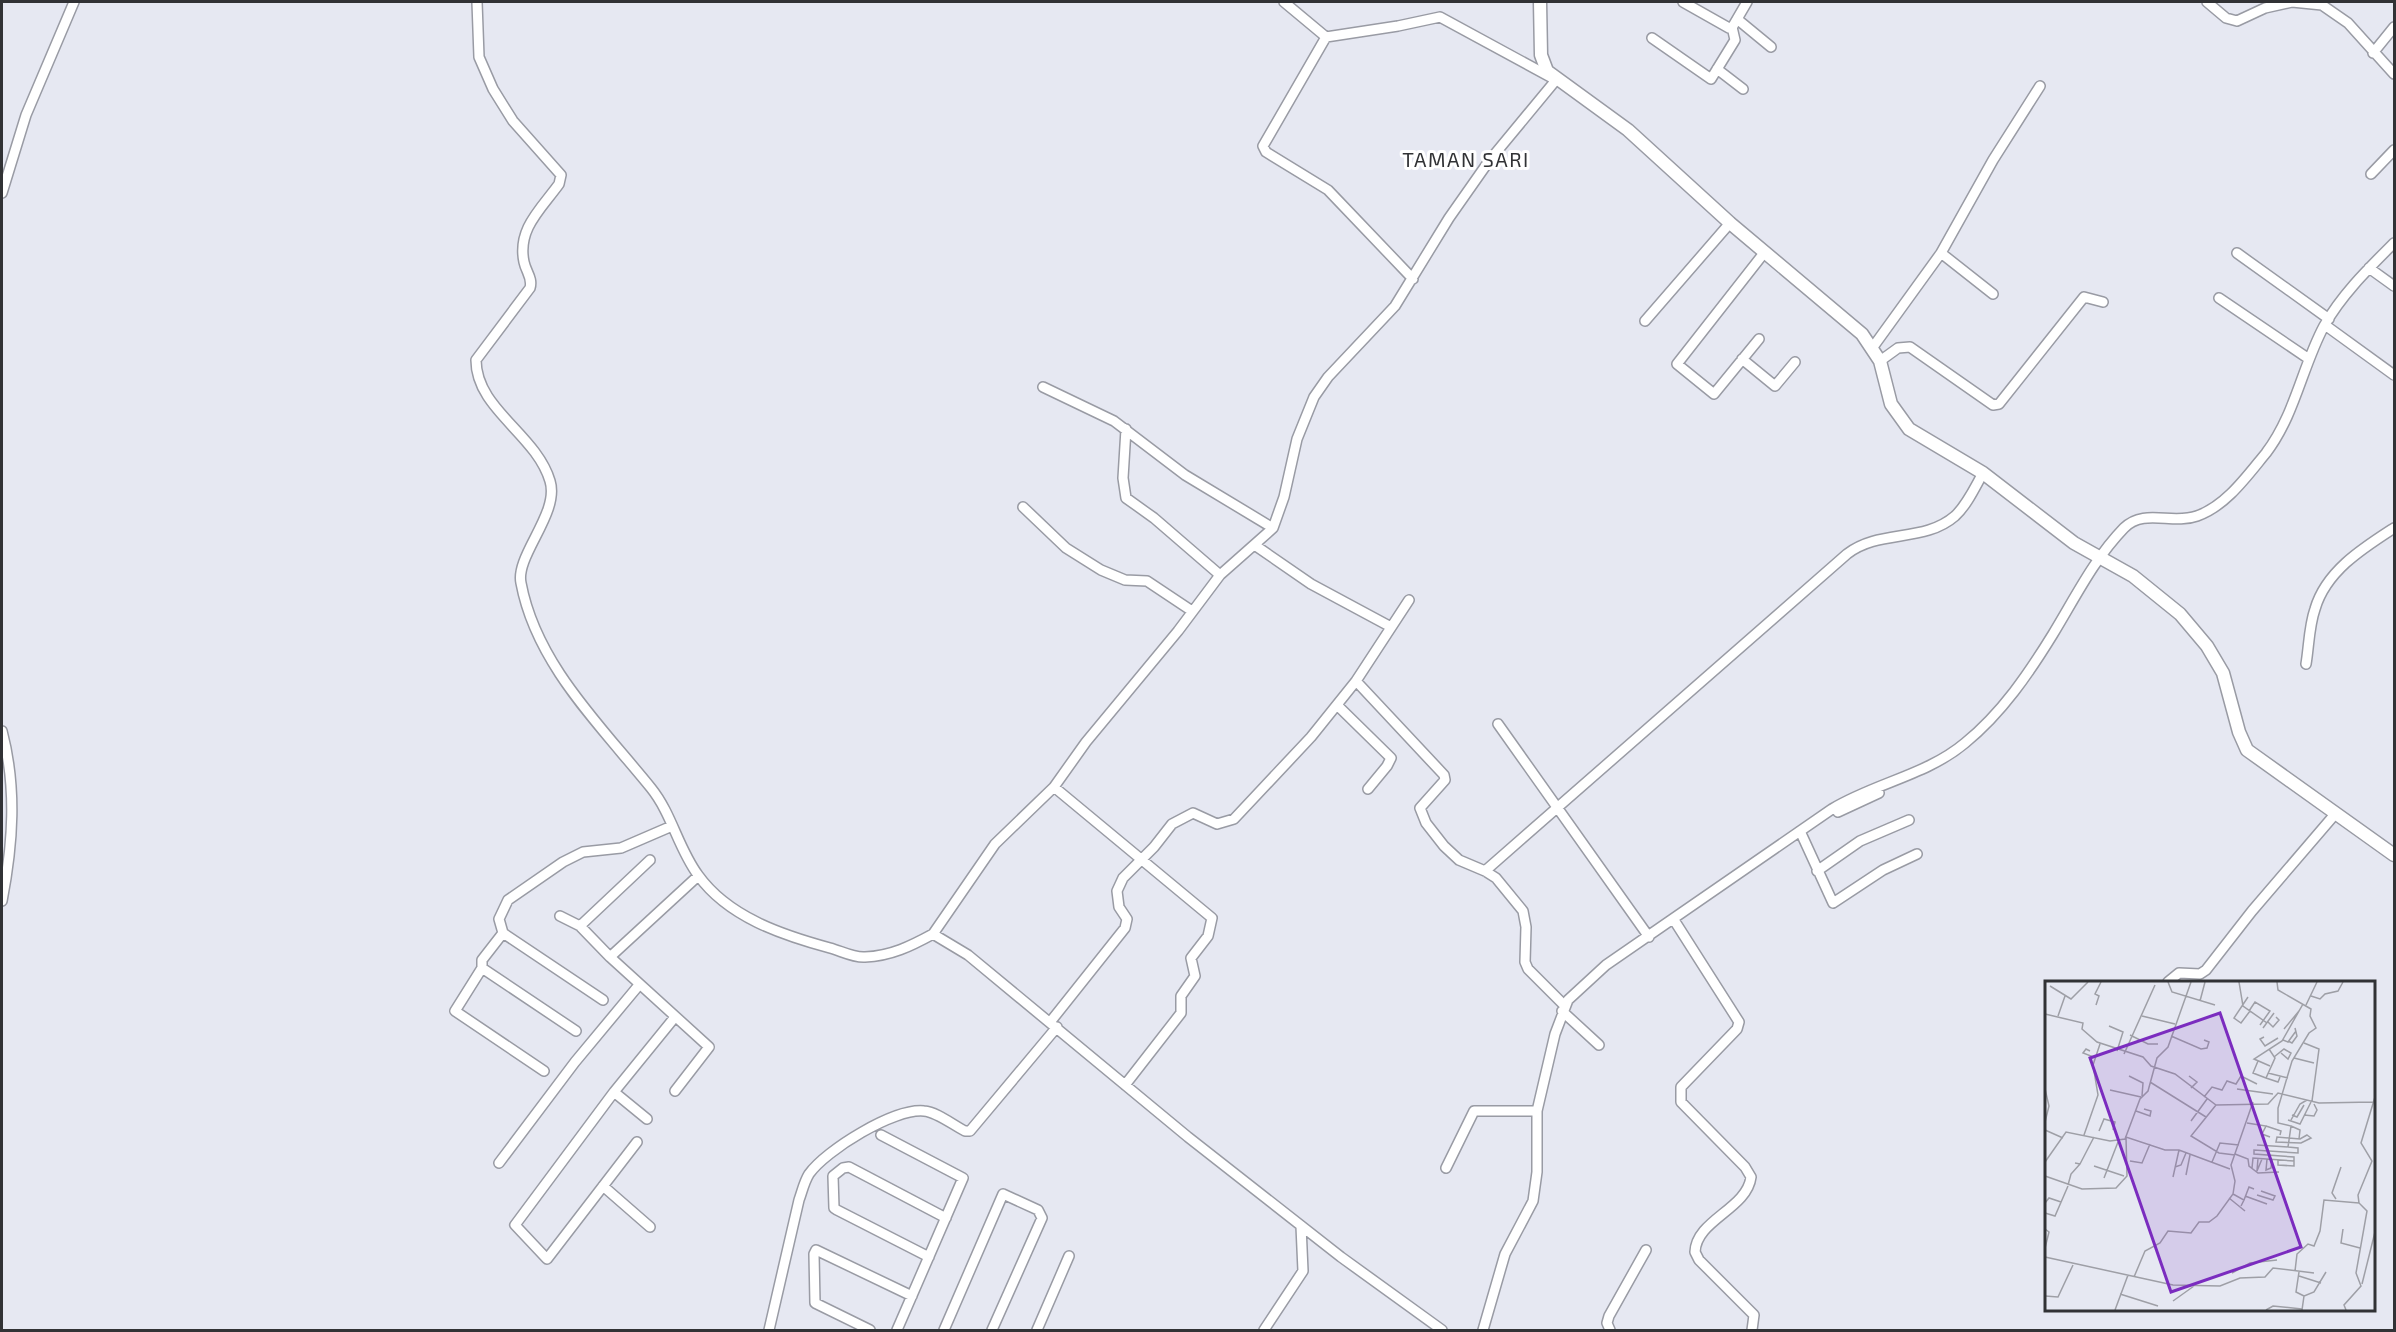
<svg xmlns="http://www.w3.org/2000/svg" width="2396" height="1332" font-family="'Exo 2',sans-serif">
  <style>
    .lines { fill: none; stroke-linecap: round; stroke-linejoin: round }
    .minor-casing { stroke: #999ba4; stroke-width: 12 }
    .tertiary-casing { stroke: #999ba4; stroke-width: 15 }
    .minor { stroke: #fff; stroke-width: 9 }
    .tertiary { stroke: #fff; stroke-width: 12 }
    .labels { text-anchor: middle; stroke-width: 6; stroke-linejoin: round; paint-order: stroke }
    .quarter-label { font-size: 20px; letter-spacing: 1.5px; fill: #313235; stroke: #fff }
    .inset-road { fill: none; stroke: #9e9fa6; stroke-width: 1.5 }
    .view { fill: #7b2cbf; fill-opacity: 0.15; stroke: #7b2cbf; stroke-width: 3 }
    .inset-edge { fill: none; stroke: #313235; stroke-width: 3 }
  </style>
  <rect width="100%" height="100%" fill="#e6e8f2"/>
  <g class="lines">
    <!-- minor casing -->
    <g class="minor-casing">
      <path id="minor" d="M477,2L479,57L493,89L513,121L561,175L559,184C541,209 517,229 524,262C526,272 533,278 530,288L476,360C476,409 536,434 550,481C560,513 515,556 521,583C536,664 601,726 651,788C672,814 678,848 698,875C728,917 782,935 830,948C841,951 854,958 865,957C891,956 911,946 933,934L968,955L1188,1137L1341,1257L1442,1330
        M1683,2L1729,28L1733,26L1747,2
        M2207,2L2226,18L2237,21L2265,8L2292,2L2322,5L2348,23L2394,74
        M1737,19L1771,47
        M1326,37L1263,146L1266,152L1328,190L1413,279
        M1652,38L1711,79L1735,40L1732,27
        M2373,53L2394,27
        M1717,69L1743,89
        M2371,174L2394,150
        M2,193L26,115L74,2
        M1941,253L1993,294
        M2237,253L2329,319
        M2369,268L2394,286
        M2219,298L2309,359
        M1645,321L1730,223
        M2325,325L2394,375
        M1759,339L1714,394L1677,364L1764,253
        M1873,347L1941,253L1993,160L2040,86
        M1742,359L1775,386L1795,362
        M1880,361L1898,348L1910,347L1993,405L1999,404L2084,297L2103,302
        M1043,387L1114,421L1185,475L1273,528
        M1126,429L1123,478L1126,498L1154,518L1220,575
        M1023,507L1066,548L1101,570L1125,580L1147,581L1192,611
        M1256,546L1311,584L1391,627
        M2306,664C2309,646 2309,626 2315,609C2326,571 2363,548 2394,528
        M1356,681L1409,600
        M1338,706L1391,758L1387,766L1368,789
        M1498,724L1649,937
        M2,731C17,788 13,844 2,901
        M1054,787L1212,918L1208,936L1191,958L1195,976L1181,996V1013L1125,1085
        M1838,812L1879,793
        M1800,831L1833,903L1883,870L1917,854
        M1485,871L1847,554C1879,529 1924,543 1955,516C1967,505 1975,487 1983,473
        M1817,871L1860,841L1909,820
        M560,916L580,926L610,957L698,876
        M1674,920L1739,1022L1737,1029L1681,1087V1102L1745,1167L1751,1177C1747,1209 1696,1220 1695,1252L1699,1260L1754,1315L1752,1330
        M580,926L650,860
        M503,933L482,960V968L576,1031
        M933,934L995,844L1054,787L1086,742L1178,631L1220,575L1273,528L1284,497L1297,439L1314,397L1328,377L1395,306L1449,218L1489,161L1556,80L1440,17L1398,26L1326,37L1284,2
        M610,957L709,1047L675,1091
        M482,968L455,1011L544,1071
        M2168,982L2179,973L2200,974L2206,970L2252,911L2336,813
        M603,1000L503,933L499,919L508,900L563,862L583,852L621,848L672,826
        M1562,1011L1599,1045
        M1051,1021L1125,928L1127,919L1119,907L1117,891L1123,878L1154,847L1172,824L1193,813L1217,824L1234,819L1311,737L1356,681L1444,775L1445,780L1420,808L1426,823L1444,846L1459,860L1485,871L1496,878L1523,911L1526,927L1525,962L1528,969L1564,1005
        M614,1092L515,1225L547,1259L637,1142
        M647,1119L614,1092L675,1017
        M881,1135L963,1178L897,1330
        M499,1163L575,1062L639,985
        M1446,1168L1474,1111H1537
        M603,1186L650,1227
        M929,1257L837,1210L834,1208L833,1176L843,1168L849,1167L946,1218
        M769,1330L799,1200C802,1192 804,1182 809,1174C826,1150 894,1108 924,1111C937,1112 953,1125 965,1131H970L1057,1027
        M870,1330L815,1303L814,1254L816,1250L912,1296
        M944,1330L1003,1194L1038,1210L1042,1218L992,1330
        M1037,1330L1069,1256
        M1264,1330L1303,1271L1301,1226
        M1483,1330L1505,1254L1533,1201L1537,1172V1111L1555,1034L1568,1000L1606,965L1832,809C1875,783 1927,775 1965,743C2002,713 2029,673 2053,634C2075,598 2094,559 2124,528C2144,508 2172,525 2197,516C2226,506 2247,476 2266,453C2295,415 2302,367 2324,326C2342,294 2369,268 2394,243
        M1610,1330L1607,1323L1609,1316L1646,1250"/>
    </g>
    <!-- tertiary casing -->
    <g class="tertiary-casing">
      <path id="tertiary" d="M1540,2L1541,55L1547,71L1628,130L1730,223L1862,334L1880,361L1891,404L1909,429L1983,473L2074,543L2133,576L2180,614L2207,646L2223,673L2239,732L2247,750L2394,855"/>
    </g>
    <!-- minor -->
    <use href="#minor" class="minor"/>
    <!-- tertiary -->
    <use href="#tertiary" class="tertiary"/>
  </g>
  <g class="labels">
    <!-- quarter labels -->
    <g class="quarter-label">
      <text x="1466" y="167">TAMAN SARI</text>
    </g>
  </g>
  <!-- overview -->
  <g transform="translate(2045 981)">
    <rect width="330" height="330" fill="#e6e8f2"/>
    <path class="inset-road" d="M123,1L127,11L170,24M194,1L198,25L222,42M5,5L26,18L43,1M266,15L275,18L280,13L293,10L298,1M203,16L189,37L196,42L205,30M155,20L160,1M51,24L54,15L50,13L56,1M261,24L272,1M204,30L210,21L225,30L215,44M0,33L38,42L37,48L52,61L98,76L106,85L130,93L171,124L223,123L233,112L274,122L328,121M13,35L20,15M97,35L130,43M223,41L228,46L234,39L231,36M64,45L78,51L72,70M218,47L229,32M239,48L254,30M85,54L103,63H113M126,55L156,68L162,67L164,61L159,59M219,56L215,58L220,65L233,57M238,59L243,61L251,50M243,60L247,62L252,55L250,47M259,62L274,68L267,120M45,70L41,68L38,72L51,77M79,73L110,4M229,76L239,68L246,72L243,78L236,72M249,77L269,82M213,80L208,92L221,97L230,77L224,68M225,85L209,78L237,60L258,23M223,92L243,97M84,95L98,102L97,115M144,95L152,101L146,107M221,97L233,101L235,96M105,101L161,136M0,108L4,125L0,141M192,108L228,113M65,109L96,116M159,116L167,106L177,109L182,100L191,103L196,95L212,103M171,124L146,155L174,172L190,174M91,130L105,135L106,130L99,128M247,134L252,136L259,124M259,134L269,135L272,129L269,123M243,139L255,143L266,121M246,139L255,123L262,119M146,140L162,118M202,142L221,145L217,153L225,156M221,145L236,150L235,154M246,145L255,149L254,158M0,149L18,157M54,150L59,138L70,141L68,149M39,154L53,114L48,84L55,63M262,154L266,157L256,162L231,161L232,156L255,158ZM212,164L243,166L246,145L233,142V127L247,80L264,52L271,47L265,35L266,28L233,9L232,1M190,173L203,178L204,185L213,192L234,191M213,177L212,190L217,178M222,178L221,189L226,187L227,178M233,179V184L249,185V176L209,173V169L253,172V167L243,166M85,180L97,182L105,163M0,181L21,151L65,160L80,158L95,118L103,110L112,77L123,66L146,1M167,181L175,162L194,164M30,182L35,183L49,156M49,185L79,195M130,186L136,184L141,172M207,187L208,177L249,180M141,194L145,174M0,195L37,208L71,207L82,195L81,156L120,169H134L185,188M128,196L134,169M59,197L73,161M23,204L26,193L35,183M188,213L199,219L196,225M212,214L228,219L230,215L216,210M200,215L222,223M184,217L200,230M291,218L287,212L296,186M199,219L204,206L209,208M0,222L4,217L16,221M0,232L10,235L23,205M0,248L4,251L0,267M298,248L296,262L315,267M0,276L128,304L175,305L195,297L220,296L228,287L269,292M250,290L252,273L263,263L269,265L275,250L279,219L314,222M254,291L251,311L259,315M187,292L205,282L232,279M254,295L276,302M89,296L100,270L115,262L123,250L146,252L154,241H164L172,235L188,213L190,200L186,184L208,121M317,303L330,251M75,313L113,325M0,315L13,316L28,284M128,320L149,305M70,329L83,294M221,329L228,325L257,328M257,329L259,315L269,311L281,291M301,329L299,324L316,305L311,292L322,230L314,222L313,214L327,180L316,162L330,116"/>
    <path class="view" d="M175,32L256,266L126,311L45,77Z"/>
    <rect width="330" height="330" class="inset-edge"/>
  </g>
  <!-- border -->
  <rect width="2396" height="1332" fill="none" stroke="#313235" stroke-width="6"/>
</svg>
